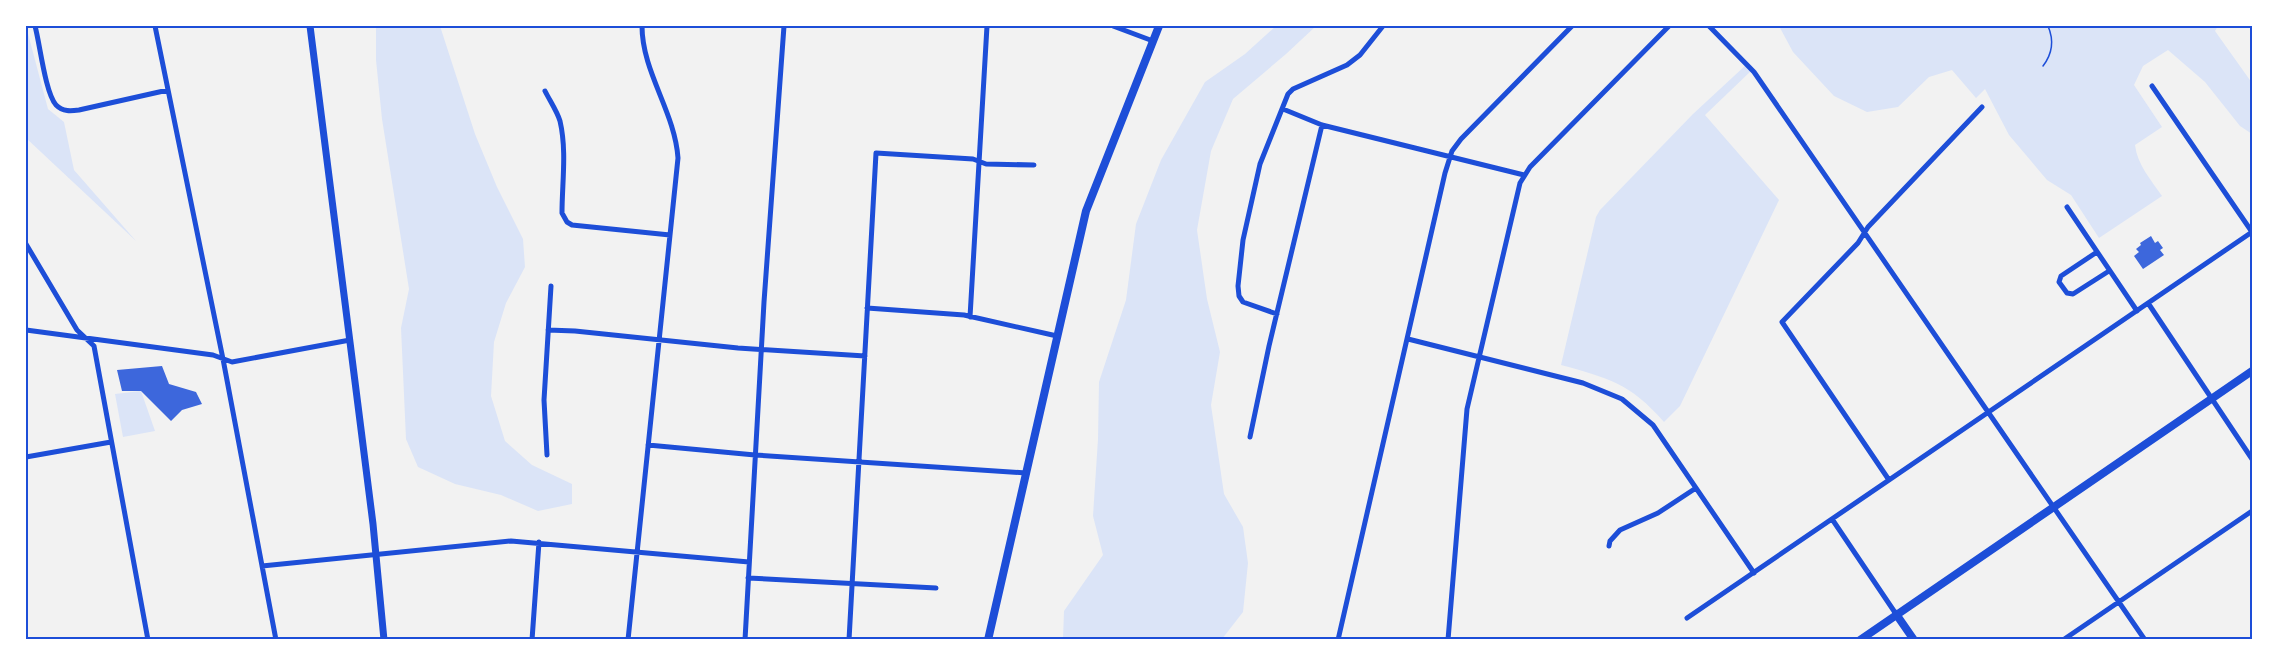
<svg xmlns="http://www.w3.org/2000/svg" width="2278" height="665" font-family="'DM Sans',sans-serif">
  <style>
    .green { fill: #dbe4f7 }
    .building { fill: #3d67dc }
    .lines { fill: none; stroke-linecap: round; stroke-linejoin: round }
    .path { stroke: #1d4ed8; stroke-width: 1.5 }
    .minor { stroke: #1d4ed8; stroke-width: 5 }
    .tertiary { stroke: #1d4ed8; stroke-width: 7 }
    .secondary { stroke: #1d4ed8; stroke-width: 8 }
    .neatline { fill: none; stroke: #1d4ed8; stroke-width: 2 }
  </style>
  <rect width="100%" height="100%" fill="#f2f2f2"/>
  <!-- green -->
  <path class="green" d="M26,26L48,109L64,122L74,170L136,241L26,138Z
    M376,26H440L475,134L497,187L523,239L525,267L506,303L494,342L491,396L505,441L532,465L572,484V504L538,511L501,495L455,484L418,467L406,439L401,328L409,289L382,119L376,60Z
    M1276,26H1316L1286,54L1233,99L1211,151L1197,230L1207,299L1220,352L1211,405L1224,494L1243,527L1248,563L1243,612L1222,639H1063L1064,611L1103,555L1093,516L1098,439L1099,382L1126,300L1136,224L1161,160L1205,82L1245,54Z
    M1779,26H2218L2215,31L2252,83V134L2240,126L2205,82L2168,50L2143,66L2134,85L2162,127L2135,145C2137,164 2151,180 2162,196L2099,238L2071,195L2047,180L2009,135L1985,89L1976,98L1952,70L1929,77L1898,107L1867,112L1834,96L1793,52Z
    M1747,64L1752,70L1705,115L1779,200L1680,406L1664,422C1630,383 1608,378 1561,365L1596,217L1600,210L1693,114Z
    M141,391L155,431L123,437L115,394Z"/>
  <!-- building -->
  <path class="building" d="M2151,236L2155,243L2158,241L2163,248L2160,250L2164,255L2143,269L2134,256L2139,252L2136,249L2141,245L2140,243Z
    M162,366L169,384L196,392L202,404L182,410L171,421L141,391H122L117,370Z"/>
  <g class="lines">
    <!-- path -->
    <path class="path" d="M2043,66C2053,53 2054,40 2048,26"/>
    <!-- minor -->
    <path class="minor" d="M35,26C40,44 45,92 56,105C63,112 71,111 79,110L168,90
      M155,26L223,359L276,640
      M1113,26L1153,41
      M1709,26L1754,72L2145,640
      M2152,86L2252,232
      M545,91C550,101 557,111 560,121C567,151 562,183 562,213L567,222L572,225L670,235
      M1283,109L1322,125L1524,175
      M2067,207L2137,311
      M26,244L77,330L94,346L148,640
      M2097,252L2061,276L2059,282L2067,293L2073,294L2109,271
      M2148,303L2252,459
      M867,308L964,315L1057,336
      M1277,314L1243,302L1239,296L1238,286L1243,240L1260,164L1288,94L1293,89L1347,65L1360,55L1383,26
      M970,317L987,26
      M26,330L213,355L232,362L350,340
      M548,330L575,331L738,348L865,356
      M1408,339L1583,383L1622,399L1653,425L1754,573
      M1250,437L1269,346L1322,125
      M648,445L755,455L1026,473
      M547,455L544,400L551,286
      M26,457L111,442
      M1889,480L1782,322L1858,243L1868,227L1982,107
      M1832,519L1896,614
      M1609,546L1610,541L1620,530L1658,513L1696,488
      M262,566L511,541L749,562
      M748,578L936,588
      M1687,618L2252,232
      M532,640L539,542
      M628,640L678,158C675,112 642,72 642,26
      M745,640L764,302L784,26
      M849,640L876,153L973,159L986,164L1034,165
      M1338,640L1445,173L1452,151L1461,139L1572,26
      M1448,640L1467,409L1520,183L1530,167L1669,26
      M2063,640L2252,511"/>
    <!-- tertiary -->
    <path class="tertiary" d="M310,26L373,524L384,640"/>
    <!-- secondary -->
    <path class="secondary" d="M1896,614L1914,640
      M988,640L1086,211L1159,26
      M1860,640L2252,371"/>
  </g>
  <!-- border -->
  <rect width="2278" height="665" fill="none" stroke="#ffffff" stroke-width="54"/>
  <rect x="27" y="27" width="2224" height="611" class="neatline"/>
</svg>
